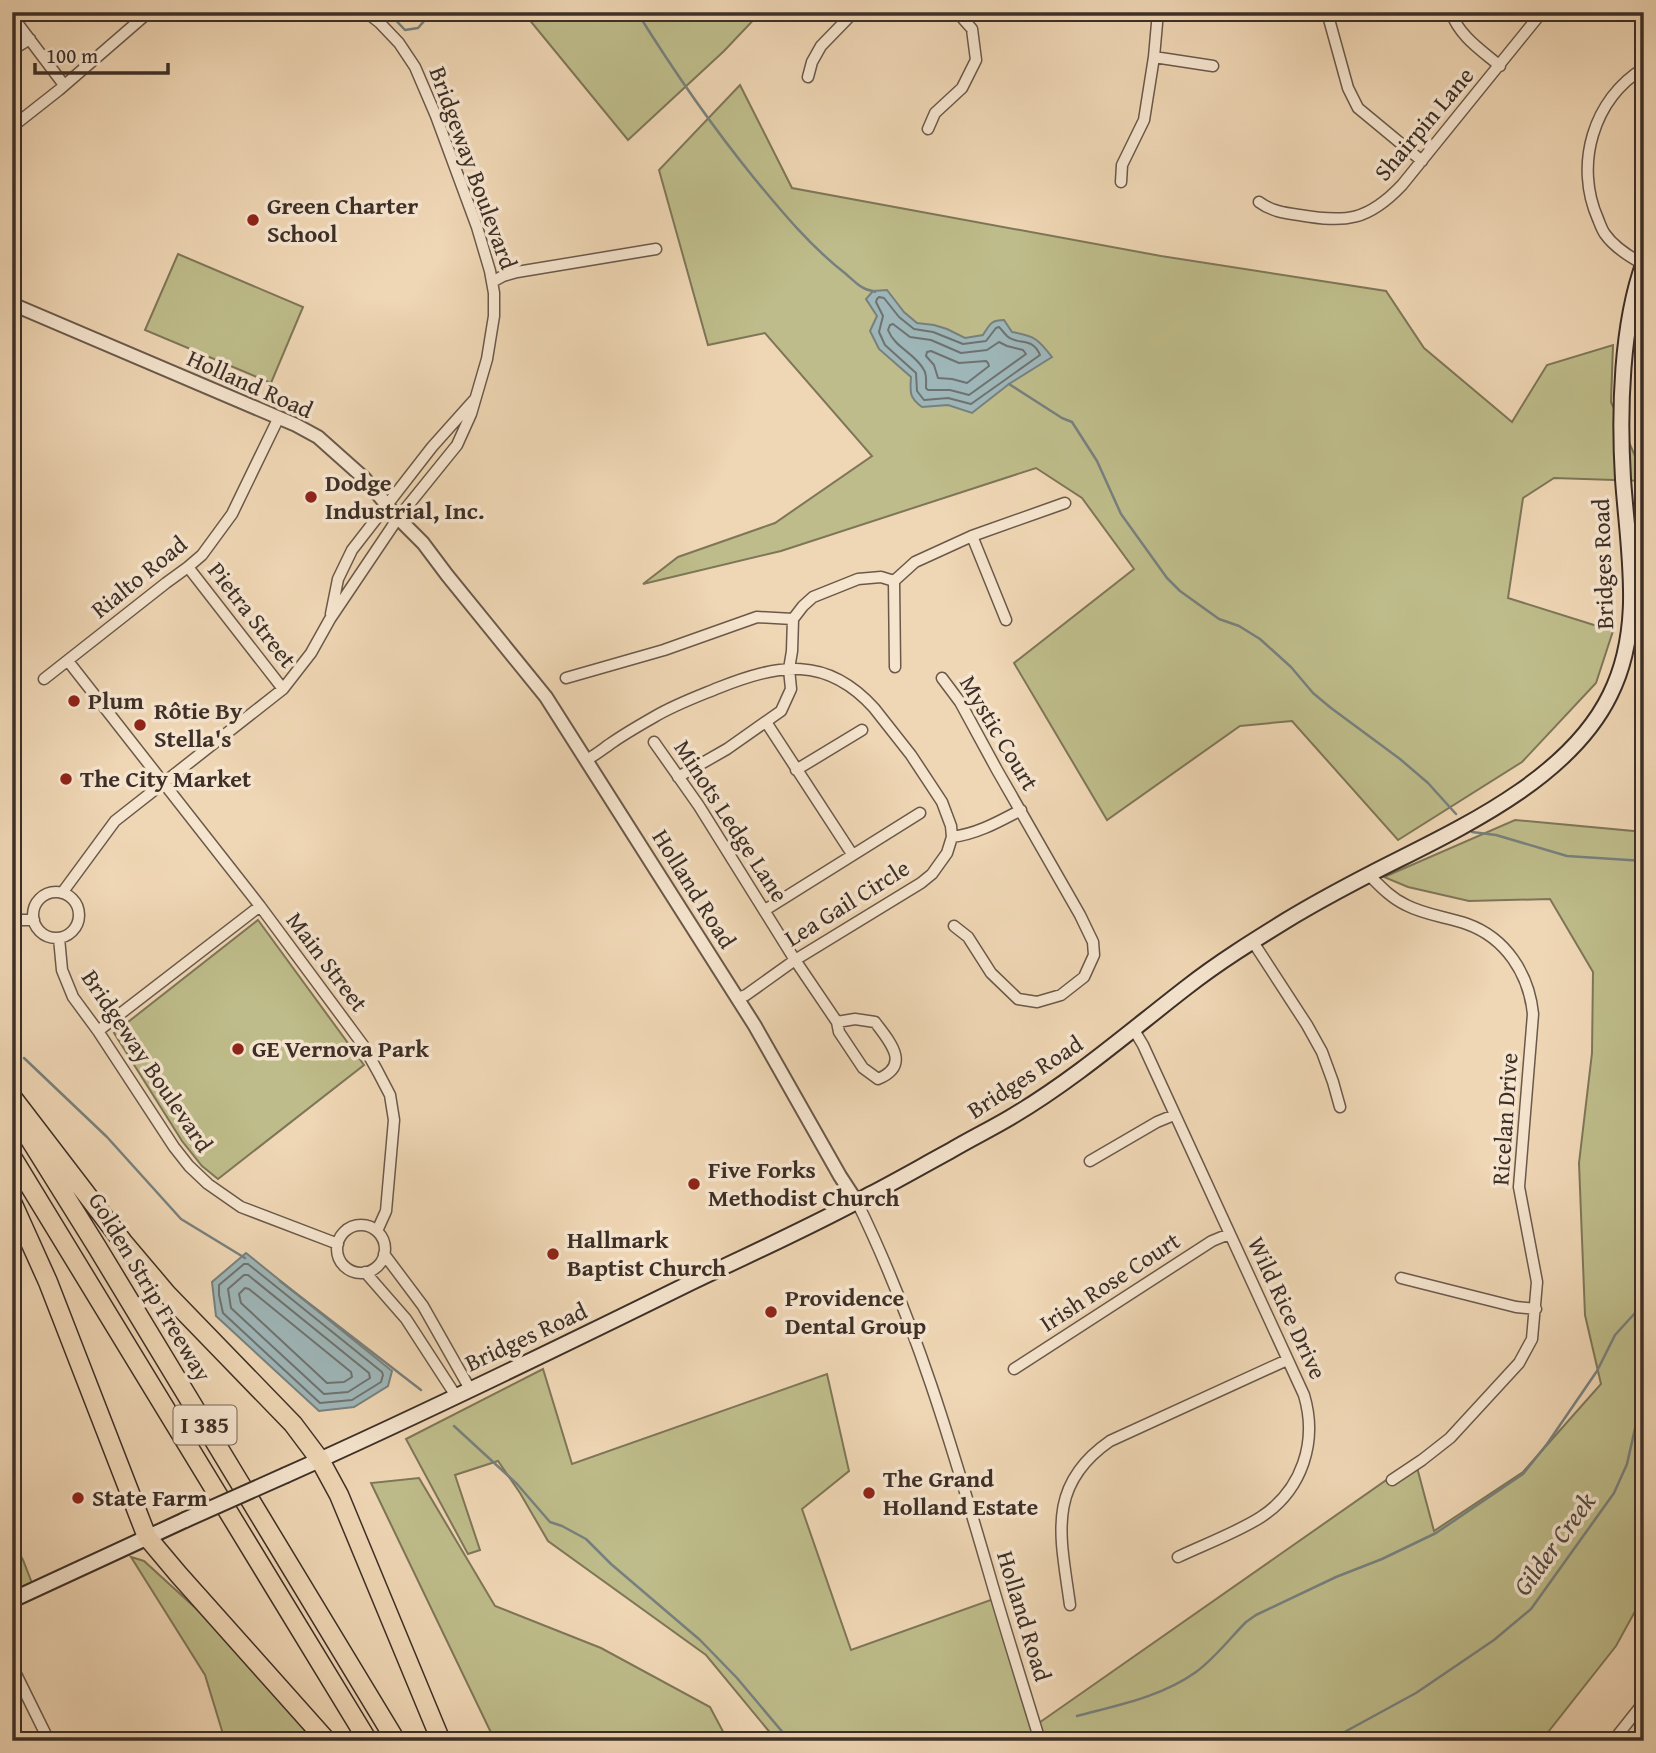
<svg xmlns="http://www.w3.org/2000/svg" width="1656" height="1753" font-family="'Gentium Book Plus',serif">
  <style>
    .green { fill: #bebc8a; stroke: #7e7658; stroke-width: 2 }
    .water { fill: #9eb6b8; stroke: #77807e; stroke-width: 2 }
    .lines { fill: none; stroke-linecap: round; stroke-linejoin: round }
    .shore { stroke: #6e7270; stroke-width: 2 }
    .stream { stroke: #77807e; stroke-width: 2.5 }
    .minor-casing { stroke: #6a594a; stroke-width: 13 }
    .tertiary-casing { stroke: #6a594a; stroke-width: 16 }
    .secondary-casing { stroke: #3d2f27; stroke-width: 18 }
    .motorway-casing { stroke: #3d2f27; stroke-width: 21 }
    .minor { stroke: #f5e4ce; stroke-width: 10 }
    .tertiary { stroke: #f5e4ce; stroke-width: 12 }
    .secondary { stroke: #f5e4ce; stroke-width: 14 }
    .motorway { stroke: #efd6b4; stroke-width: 18 }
    .secondary-bridge-casing { stroke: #3d2f27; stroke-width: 18; stroke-linecap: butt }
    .secondary-bridge { stroke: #f5e4ce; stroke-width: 14 }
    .poi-dot { fill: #8f2418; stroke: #f5e4ce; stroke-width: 2.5 }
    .labels { text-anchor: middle; stroke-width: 7; stroke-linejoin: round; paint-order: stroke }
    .shield { fill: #f5e4ce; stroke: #746559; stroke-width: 2 }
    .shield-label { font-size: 23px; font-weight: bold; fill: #3d2f27 }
    .street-label { font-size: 24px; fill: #3d2f27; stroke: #f5e4ce }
    .poi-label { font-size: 24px; font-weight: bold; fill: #3d2f27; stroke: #f5e4ce; text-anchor: start }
    .water-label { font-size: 26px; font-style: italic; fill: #504a44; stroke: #f5e4ce }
  </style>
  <rect width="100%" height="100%" fill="#efd6b4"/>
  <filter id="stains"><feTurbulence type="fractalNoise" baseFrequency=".00286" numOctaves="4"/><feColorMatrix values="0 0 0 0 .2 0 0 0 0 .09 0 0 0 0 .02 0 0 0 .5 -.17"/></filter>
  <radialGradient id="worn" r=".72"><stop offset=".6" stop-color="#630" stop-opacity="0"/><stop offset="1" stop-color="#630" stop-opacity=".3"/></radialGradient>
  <!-- green -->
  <path class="green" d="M523,12H761L724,51L628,140Z
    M740,85L792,188L1161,256L1386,291L1424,348L1512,422L1547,365L1613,345L1611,402L1644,476V481L1554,478L1523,498L1508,598L1613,631L1596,683L1522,762L1398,840L1292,721L1240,726L1107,820L1014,663L1134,569L1082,498L1036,468L781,551L643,584L678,557L775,523L872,456L765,333L708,345L659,170Z
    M178,254L303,307L271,383L145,330Z
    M1515,820L1644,832V1595L1616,1646L1541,1741H777L706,1655L548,1541L520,1493L498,1461L455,1475L480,1550L468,1554L406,1439L543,1369L572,1464L827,1374L849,1471L802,1509L851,1650L999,1597L1036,1725L1415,1460L1434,1531L1523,1472L1601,1384L1585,1315L1579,1163L1592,1053L1593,972L1550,899L1469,901L1408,887L1384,877Z
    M258,920L364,1065L218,1179L202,1166L182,1141L114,1033Z
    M419,1478L495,1606L601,1648L710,1707L728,1741H495L371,1483Z
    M12,1541L23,1560L37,1596L12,1607Z
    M131,1557L144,1561L201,1613L299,1718L318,1741H211L223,1734L205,1675Z"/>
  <!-- water -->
  <path class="water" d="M887,290L904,312L917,323L934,325L947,329L965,338L983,335C990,324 991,320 1004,320L1012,332C1035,336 1038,339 1052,357L1009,384L972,413L948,405L922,407C909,398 910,392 911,377L879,349L870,331L877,316L866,299L873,291Z
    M246,1253L392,1371L388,1386L354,1407L319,1411L216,1316L212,1282Z"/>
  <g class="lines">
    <!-- shore -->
    <path class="shore" d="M879,297L884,298L899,317L914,329L933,332L963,344L986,341L996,328L999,327C1002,330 1004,333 1007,336C1018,346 1032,336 1040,355L971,404L948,398L924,400L917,391L916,373L885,345L879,332L883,316L876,302L877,299Z
      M893,324L910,337L931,340L961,353L987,350L999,342L1007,346L1023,350L1026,354L969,395L950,390H928L926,388C926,381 927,375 924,370C915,353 895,348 888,330L890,325Z
      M931,351L959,363L986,361L988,363L989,366L967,383L952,379L938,378L934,365L926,356L927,352Z
      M244,1264H248L382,1372L383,1375L381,1382L352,1400L320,1403L223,1313L219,1295V1285Z
      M244,1275H248L369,1373L370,1378L348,1392L324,1394L231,1308L228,1289Z
      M245,1288L249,1289L351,1372L352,1377L344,1382L327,1383L241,1303L239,1294Z"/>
    <!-- stream -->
    <path class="stream" d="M388,12L405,30L418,28L432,12
      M637,12C673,70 711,125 754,178C782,212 811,247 846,274C854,281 862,290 873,291L875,292
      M1009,384L1062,418L1072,422L1097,461L1121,514L1167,578L1180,591L1219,619L1239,626L1260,639L1291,667L1313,693L1331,708L1400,759L1428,783L1456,814
      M1472,832L1496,835L1567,856L1644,861
      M24,1058L107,1137L181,1219L245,1258
      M280,1281L421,1390
      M454,1426L517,1484L550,1522L562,1526L586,1539L611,1564L700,1640L737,1678L790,1741
      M1077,1716C1118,1705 1161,1697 1196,1672C1215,1658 1230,1638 1246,1622L1256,1615L1336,1577L1382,1559L1436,1533L1523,1474L1547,1444L1597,1371L1615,1335L1635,1313
      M1328,1741L1416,1693L1494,1640L1531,1609L1614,1493L1627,1464L1636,1424L1635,1313L1640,1291L1644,1267"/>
    <!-- minor casing -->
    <g class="minor-casing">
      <path id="minor" d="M1327,12L1348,88L1358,108L1422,161
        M1451,12C1459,36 1481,50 1500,66
        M12,16L64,85
        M12,50L30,39
        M1154,57L1213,66
        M808,77L812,62L821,46L854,12
        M12,127L59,90L149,12
        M928,129L935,113L962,88L976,60L972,29L957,12
        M1121,182L1122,165L1144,120L1154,57L1158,12
        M1259,202C1271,211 1284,213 1299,215C1346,223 1368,221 1402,185L1542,12
        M1643,264C1630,257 1614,247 1605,234C1602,230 1600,224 1598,219C1574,165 1593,99 1644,68
        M492,282L503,276L517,272L656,249
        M972,536L1006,620
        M188,567L283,689
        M894,581L915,562L972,536L1065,503
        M894,581L895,667
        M331,614L338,579L352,550L432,447L474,400
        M68,661L260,906L363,1045L378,1072L390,1095L394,1120L386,1211L377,1231
        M566,678L664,650L757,617L793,619
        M942,678L960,702L997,770L1080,915L1093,942L1094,955L1084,977L1061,995L1037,1002L1018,999L991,973L968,937L954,926
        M44,679L166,583L188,567L202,555L232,514L279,417
        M766,722L852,854
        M654,742L699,806L795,960L837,1022L855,1019L875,1022C889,1041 912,1065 878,1079L863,1068L839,1032L837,1022
        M586,760C596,755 604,748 613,742C626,733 640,725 654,717C674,705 696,697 718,688C778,664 826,655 874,708L911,755L942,802L951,826L952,837L947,853L932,874L921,883L795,960L746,995L738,998
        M796,770L862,730
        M678,777L727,749L781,711L791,689L789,669L792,651L793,619L803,606L813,597L858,579L881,577L894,581
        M952,837C977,834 998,822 1021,810
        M1368,874C1380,886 1391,898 1406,905C1425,915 1447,917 1467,924C1506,938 1529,974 1533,1014L1519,1187L1537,1282L1532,1339L1519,1363L1450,1438L1422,1460L1392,1480
        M33 915a23 23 0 1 1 46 0a23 23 0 1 1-46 0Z
        M62,893L115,821L283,689L311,653L330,619L398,518L457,445L471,414L487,359L494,316V293L490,271L477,227L436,116L415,67L399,43L380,23L366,12
        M765,910L920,813
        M12,920H34
        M59,938L62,970L73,997L98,1031L174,1147L189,1166L208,1184L241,1207L338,1244
        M1253,942L1307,1025L1322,1052L1333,1082L1340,1107
        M1134,1030L1143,1045L1304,1395C1318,1442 1302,1490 1261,1517C1238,1532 1203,1545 1178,1557
        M98,1031L260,906
        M1090,1161L1157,1122L1174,1115
        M857,1202C915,1320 952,1446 989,1573C1005,1629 1023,1685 1040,1741
        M337 1249a24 24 0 1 1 48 0a24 24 0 1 1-48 0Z
        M384,1254L423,1306L470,1389
        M365,1272L406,1319L456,1396
        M1401,1278L1516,1307L1536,1309
        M1014,1369L1212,1241L1229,1234
        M1070,1605C1061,1538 1045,1486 1110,1441L1287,1360
        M12,1666L49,1741
        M1613,1741L1644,1702"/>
    </g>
    <!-- tertiary casing -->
    <g class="tertiary-casing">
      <path id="tertiary" d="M12,304L296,425L318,437L364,478L398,518L423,543L447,575L546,697L755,1026L840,1176L857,1202"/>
    </g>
    <!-- secondary casing -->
    <g class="secondary-casing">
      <path id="secondary" d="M286,1475C423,1414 558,1348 692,1282C752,1253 813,1226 871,1194C898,1180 924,1165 950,1151C970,1139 991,1129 1011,1117C1074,1080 1130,1031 1187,987C1219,962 1253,941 1287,920C1315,903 1345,887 1374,872C1456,830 1568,781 1610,695C1644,627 1628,552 1623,479C1619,412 1621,325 1644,262
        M12,1600L185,1520"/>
    </g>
    <!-- motorway casing -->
    <g class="motorway-casing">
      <path id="motorway" d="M12,1097L123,1242L167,1294L293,1424L320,1460L339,1495L441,1741
        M19,1122L97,1247L396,1741
        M12,1157L368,1741
        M12,1202L48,1282L147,1537L179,1575L327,1741"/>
    </g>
    <!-- minor -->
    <use href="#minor" class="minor"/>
    <!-- tertiary -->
    <use href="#tertiary" class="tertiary"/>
    <!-- secondary -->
    <use href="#secondary" class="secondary"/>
    <!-- motorway -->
    <use href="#motorway" class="motorway"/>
    <!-- secondary-bridge casing -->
    <g class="secondary-bridge-casing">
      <path id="secondary-bridge" d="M185,1520L286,1475"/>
    </g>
    <!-- secondary-bridge -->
    <use href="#secondary-bridge" class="secondary-bridge"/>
  </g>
  <!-- markers -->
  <g class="poi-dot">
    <circle cx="253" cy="220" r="7"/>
    <circle cx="311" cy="497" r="7"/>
    <circle cx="74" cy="701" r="7"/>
    <circle cx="140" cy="725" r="7"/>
    <circle cx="66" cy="779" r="7"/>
    <circle cx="238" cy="1049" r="7"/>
    <circle cx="694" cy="1184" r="7"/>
    <circle cx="553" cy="1254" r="7"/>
    <circle cx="771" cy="1312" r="7"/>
    <circle cx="869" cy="1493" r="7"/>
    <circle cx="78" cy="1498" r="7"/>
  </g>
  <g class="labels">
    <!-- shield labels -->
    <rect class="shield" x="173.5" y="1405.5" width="63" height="39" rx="5"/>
    <g class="shield-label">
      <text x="205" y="1433">I 385</text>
    </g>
    <!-- street labels -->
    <g class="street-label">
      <text transform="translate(1424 124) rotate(-50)" y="8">Shairpin Lane</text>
      <text transform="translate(473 168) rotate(70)" y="8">Bridgeway Boulevard</text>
      <text transform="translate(250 384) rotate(24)" y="8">Holland Road</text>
      <text transform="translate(1603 564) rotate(-92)" y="8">Bridges Road</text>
      <text transform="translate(139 577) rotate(-39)" y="8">Rialto Road</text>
      <text transform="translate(252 615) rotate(52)" y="8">Pietra Street</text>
      <text transform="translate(999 733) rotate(59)" y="8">Mystic Court</text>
      <text transform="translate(731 821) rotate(57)" y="8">Minots Ledge Lane</text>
      <text transform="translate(694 889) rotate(58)" y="8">Holland Road</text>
      <text transform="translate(847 903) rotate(-32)" y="8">Lea Gail Circle</text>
      <text transform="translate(327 962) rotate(53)" y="8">Main Street</text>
      <text transform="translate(147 1061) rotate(56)" y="8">Bridgeway Boulevard</text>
      <text transform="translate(1025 1077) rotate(-33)" y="8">Bridges Road</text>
      <text transform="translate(1505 1119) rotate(-86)" y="8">Ricelan Drive</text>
      <text transform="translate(1110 1282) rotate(-33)" y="8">Irish Rose Court</text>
      <text transform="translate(150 1287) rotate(59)" y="8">Golden Strip Freeway</text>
      <text transform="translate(1287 1308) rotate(65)" y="8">Wild Rice Drive</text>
      <text transform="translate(526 1337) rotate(-25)" y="8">Bridges Road</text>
      <text transform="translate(1024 1616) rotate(73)" y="8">Holland Road</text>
    </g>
    <!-- poi labels -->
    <g class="poi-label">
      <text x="267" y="214">Green Charter<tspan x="267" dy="28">School</tspan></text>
      <text x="325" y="491">Dodge<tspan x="325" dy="28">Industrial, Inc.</tspan></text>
      <text x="88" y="709">Plum</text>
      <text x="154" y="719">Rôtie By<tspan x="154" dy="28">Stella's</tspan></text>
      <text x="80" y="787">The City Market</text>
      <text x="252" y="1057">GE Vernova Park</text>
      <text x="708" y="1178">Five Forks<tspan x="708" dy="28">Methodist Church</tspan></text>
      <text x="567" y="1248">Hallmark<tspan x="567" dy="28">Baptist Church</tspan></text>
      <text x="785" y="1306">Providence<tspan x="785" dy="28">Dental Group</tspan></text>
      <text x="883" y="1487">The Grand<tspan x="883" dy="28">Holland Estate</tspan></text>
      <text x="92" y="1506">State Farm</text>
    </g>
    <!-- water labels -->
    <g class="water-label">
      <text transform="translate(1554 1544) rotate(-54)" y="9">Gilder Creek</text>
    </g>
  </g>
  <!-- margin -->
  <rect width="1656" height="1753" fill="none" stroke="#efd6b4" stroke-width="42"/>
  <rect x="14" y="14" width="1628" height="1725" fill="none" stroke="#3d2f27" stroke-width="3.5"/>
  <rect x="21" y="21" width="1614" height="1711" fill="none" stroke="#3d2f27" stroke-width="2"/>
  <!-- scale -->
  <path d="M35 63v10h133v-10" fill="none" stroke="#3d2f27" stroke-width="3.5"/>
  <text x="46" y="63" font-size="21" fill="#3d2f27" stroke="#f5e4ce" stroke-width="5" paint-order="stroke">100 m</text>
  <rect width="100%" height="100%" filter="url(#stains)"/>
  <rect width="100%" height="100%" fill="url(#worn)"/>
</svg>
